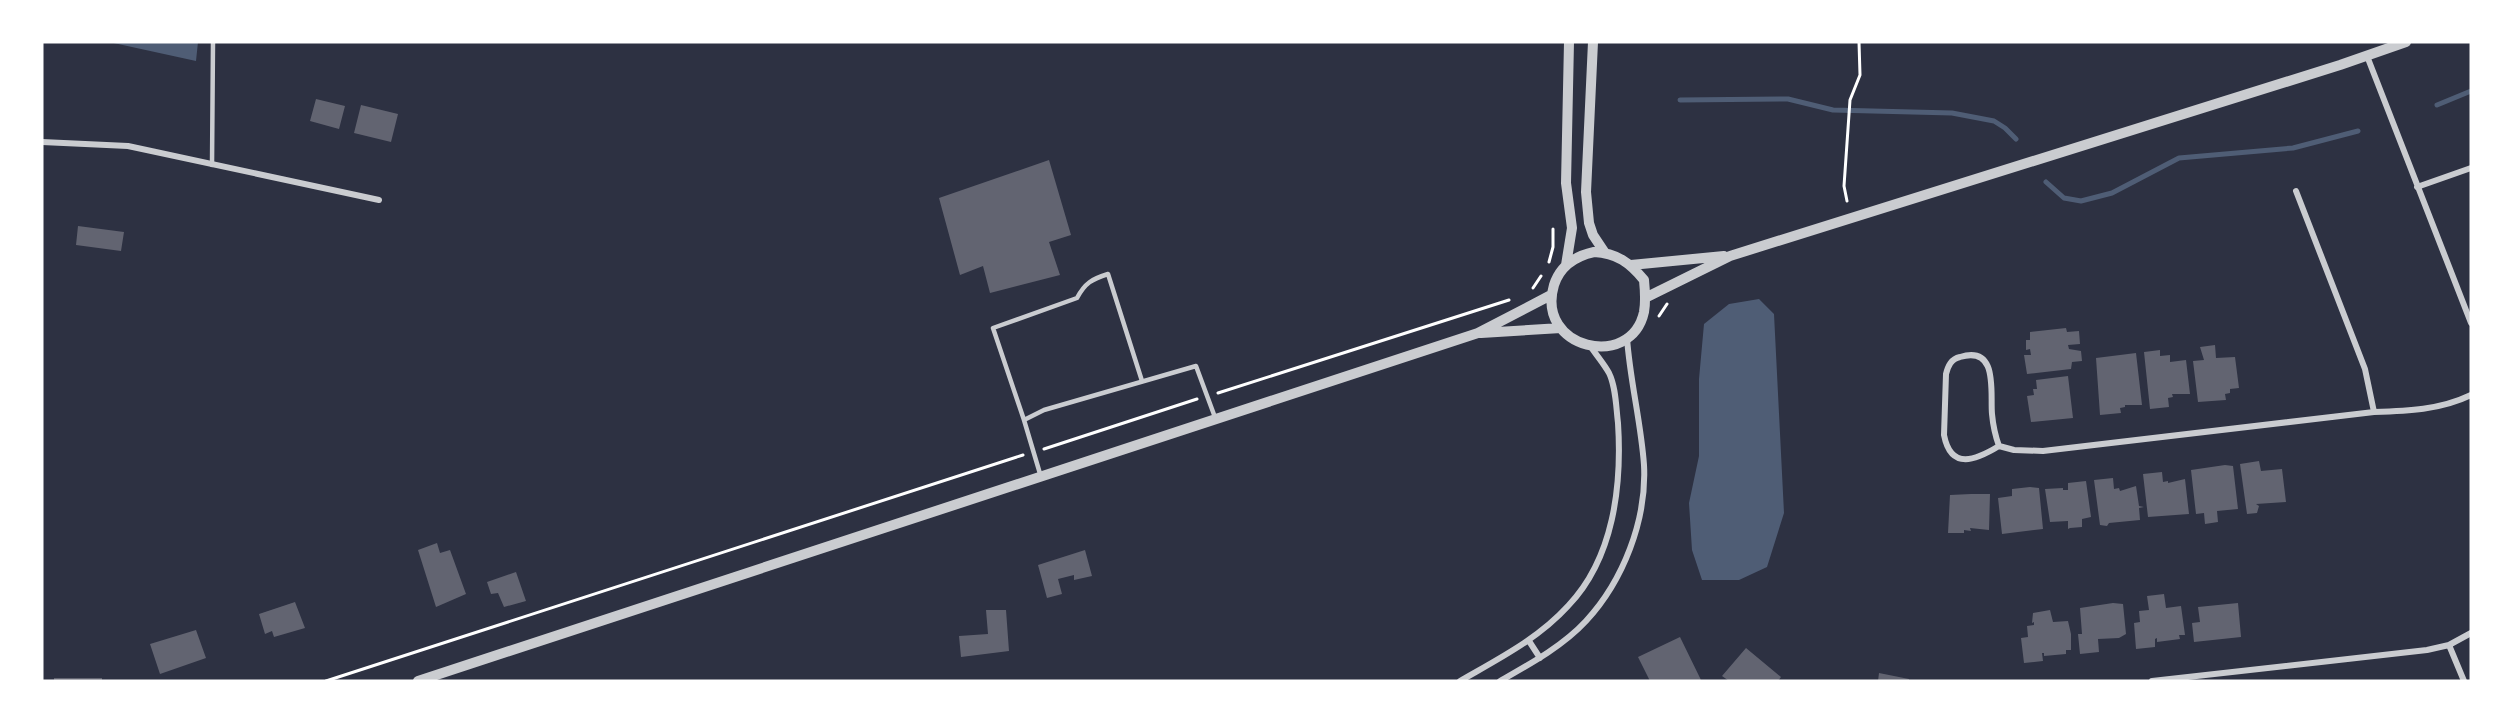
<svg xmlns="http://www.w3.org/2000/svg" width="2513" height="723" font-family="Rubik,sans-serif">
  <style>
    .water { fill: #4f5d75 }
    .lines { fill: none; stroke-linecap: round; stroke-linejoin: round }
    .stream { stroke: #4f5d75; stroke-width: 5 }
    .building { fill: #626471 }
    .path { stroke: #fff; stroke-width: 3 }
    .service { stroke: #caccd0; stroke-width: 4.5 }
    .minor { stroke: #caccd0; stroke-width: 6 }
    .tertiary { stroke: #caccd0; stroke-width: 10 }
  </style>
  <rect width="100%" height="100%" fill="#2d3142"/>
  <!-- water -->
  <path class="water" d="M109,42H198L196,61Z
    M1759,299L1774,314L1784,513L1767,567L1739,580H1702L1692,550L1689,503L1699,456V379L1704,324L1729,304Z"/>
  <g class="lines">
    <!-- stream -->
    <path class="stream" d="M1680,100L1788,99L1833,110L1952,113L1994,121L2005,128L2016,139
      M2437,105L2471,91
      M2046,182L2064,198L2081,201L2112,193L2179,158L2293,148L2358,131"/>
  </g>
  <!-- building -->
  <path class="building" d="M316,99L345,106L339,129L310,121Z
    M361,105L398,114L391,142L354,133Z
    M1049,160L1071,235L1049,242L1060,275L990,293L983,266L960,275L939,198Z
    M78,226L124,232L121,251L76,245Z
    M2066,328L2067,332L2079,331L2080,344L2068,345L2069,349L2081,351L2082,361L2072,362L2071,369L2027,374L2024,355H2031L2030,349L2026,350V340H2030V332Z
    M2215,345L2216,358L2235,357L2239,388L2230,389V393L2225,394L2226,400L2198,402L2193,361L2204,360L2200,347Z
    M2160,350V356L2170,355V362L2186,360L2190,394H2172L2173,397L2168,398L2169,407L2150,409L2144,352Z
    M2136,353L2142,405H2125V407L2120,408L2121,413L2100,415L2096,358Z
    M2068,376L2073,418L2031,422L2027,396L2034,395L2033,389H2037L2036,380Z
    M2259,461L2261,471L2282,469L2286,502L2256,504L2259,506L2257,513L2247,514L2240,464Z
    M2225,465L2233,466L2238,509L2217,511L2218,522L2205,524L2204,513L2196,514L2191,470Z
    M2162,472L2163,482L2168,481V483L2185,479L2189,514L2148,517L2143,474Z
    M2113,478L2114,489L2119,488L2120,491L2136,486L2139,506L2144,507L2139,508L2140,520L2109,523L2107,526L2100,525L2094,480Z
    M2086,481L2091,517L2082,519V527L2070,528L2068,529V521L2050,522L2045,489L2063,488V490H2068V483Z
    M2030,487L2039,488L2043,529L2002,534L1998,498L2012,496V489Z
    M1971,494H1990L1989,530L1970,528L1971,531L1964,530V533H1948L1950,495Z
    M437,543L440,553L450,550L466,594L436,607L418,550Z
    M1085,550L1092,576L1074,580V575L1058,579L1062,594L1047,598L1038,565Z
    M516,572L526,601L504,607L498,593L491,594L487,582Z
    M2164,594L2166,608L2181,606L2185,635H2179L2180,639L2157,642V638L2155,639V647L2136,649L2134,623L2140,622L2139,611L2149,610L2147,596Z
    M295,602L305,628L274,637L272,631L265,634L259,614Z
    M2113,603L2123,604L2126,634L2119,638L2098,639L2099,652L2080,654L2078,634H2082L2080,608Z
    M2238,603L2241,637L2194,642L2192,623L2200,622L2198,607Z
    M986,610H1006L1009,651L961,657L959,636L988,634Z
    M2050,610L2053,622L2068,621L2071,634V650H2066V654L2044,656V653H2042L2043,661L2024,663L2021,638L2028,637L2027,626L2034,625V622L2032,623L2033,613Z
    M196,630L206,658L160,674L150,644Z
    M1680,637L1701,680L1650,681L1638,657Z
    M1746,648L1781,677L1778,681H1729L1722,676Z
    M1879,673L1909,679V681H1878Z
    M54,678H102V681H54Z"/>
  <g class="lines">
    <!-- path -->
    <path class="path" d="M1847,201L1844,186L1850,100L1860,75L1859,42
      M1549,262L1553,247V229
      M1533,288L1541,276
      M1659,316L1667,304
      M1218,393L1509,300
      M1044,449L1197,399
      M326,681L1023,455"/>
    <!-- service -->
    <path class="service" d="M212,165L213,42
      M1024,420L993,328L1077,298C1085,283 1092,279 1108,274L1142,381
      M1041,477L1024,420L1044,410L1196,366L1216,420"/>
    <!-- minor -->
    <path class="minor" d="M2367,56L2471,323
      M42,142L128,146L379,200
      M2417,187L2471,168
      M2296,191L2365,369L2374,412
      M1999,446C1995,435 1993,425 1992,414C1990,393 1999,345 1960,357C1951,359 1948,366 1946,374L1944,435C1951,471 1976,460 1999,446L2014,450L2043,451L2374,412C2407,411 2440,410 2471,395
      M1529,641L1540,658
      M2449,645L2464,681
      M1460,681C1498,659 1538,639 1568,606C1614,558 1622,485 1618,423C1616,407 1616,387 1609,373C1604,364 1597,356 1591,347
      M1500,681C1530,664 1563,646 1586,621C1623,581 1647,520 1644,465C1641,422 1630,381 1627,338
      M2152,681L2427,650L2449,645L2471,633"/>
    <!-- tertiary -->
    <path class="tertiary" d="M1593,42L1586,192L1589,223L1593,235L1605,253
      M1594,252C1617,253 1630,263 1644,280C1645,290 1646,301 1644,312C1631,371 1535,349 1554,285C1560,266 1576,256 1594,252Z
      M1566,265L1572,228L1566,183L1569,42
      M1631,265L1724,256
      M1645,298L1730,256L2340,65L2406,42
      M1481,333L1561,328
      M418,681L1478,333L1551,295"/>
  </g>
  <!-- border -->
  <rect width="2513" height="723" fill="none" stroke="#ffffff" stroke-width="87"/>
</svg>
